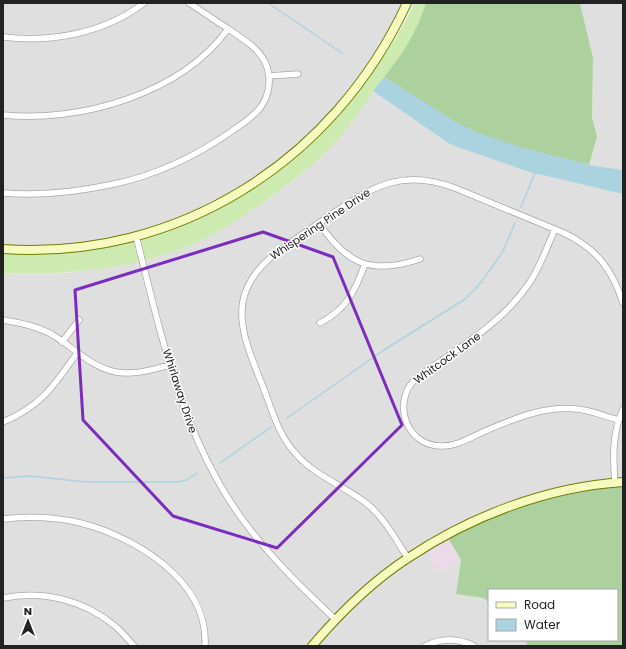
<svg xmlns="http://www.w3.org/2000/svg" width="626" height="649" font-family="Poppins,sans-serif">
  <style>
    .residential { fill: #e0dfdf }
    .industrial { fill: #ebdbe8 }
    .grass { fill: #cdebb0 }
    .forest { fill: #add19e }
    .water { fill: #aad3df }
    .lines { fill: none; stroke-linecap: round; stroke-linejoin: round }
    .stream { stroke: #aad3df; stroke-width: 1.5 }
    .street-casing { stroke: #a9a9a9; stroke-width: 7 }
    .secondary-casing { stroke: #707d05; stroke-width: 10 }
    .street { stroke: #fff; stroke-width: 5.5 }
    .secondary { stroke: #f7fabf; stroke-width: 8 }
    .marked { fill: none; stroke: #7b2cbf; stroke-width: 3; stroke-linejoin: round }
    .labels { text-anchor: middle; stroke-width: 3; stroke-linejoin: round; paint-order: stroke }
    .street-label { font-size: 11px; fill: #222; stroke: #fff }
  </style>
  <rect width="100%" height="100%" fill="#f2efe9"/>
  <!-- residential -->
  <path class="residential" d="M3,3H404L384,43L342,101L300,145L249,183L187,216L135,233L76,244L55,246L3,245Z
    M580,3H623V170L589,165L597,137L592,117L593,58Z
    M373,91L448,143L529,172L623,194V479L569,487L457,526L333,617L308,646H3V273L21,274L66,273L110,267L157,257L202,240L251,211L288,185L324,155L337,140Z
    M426,551L440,573L461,560L456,594L483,598L489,602V640H526L527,646H316L337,621L376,586L412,560Z"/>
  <!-- industrial -->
  <path class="industrial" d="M448,538L461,560L440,573L426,551Z"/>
  <!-- grass -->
  <path class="grass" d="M414,3H426C420,21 414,37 403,52C395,66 383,78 374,91C361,108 350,126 336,142C317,163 294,180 271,197C249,213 226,228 202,240C142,268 69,276 3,273V252C152,264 287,193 372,73C388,50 403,29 414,3Z"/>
  <!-- forest -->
  <path class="forest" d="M426,3L512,4V3H580L593,58L592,117L597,137L589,165C551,155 511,148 475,132C443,118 414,95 384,77C405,51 415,35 426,3Z
    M623,486V646H527L526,640H617V590H489V602L483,598L456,594L461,560L448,538C485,520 524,503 565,495C584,491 604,488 623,486Z"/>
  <!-- water -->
  <path class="water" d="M384,77L453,120L475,132L520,147L589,165L623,170V194L529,172L455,146L448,143L373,91Z"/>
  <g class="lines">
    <!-- stream -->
    <path class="stream" d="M268,3L342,53
      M521,207L535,173
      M287,418L384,350L465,299L478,286L495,263L504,249L515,223
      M220,463L271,427
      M3,478L30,476L86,482H177L187,480L197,473"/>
    <!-- street casing -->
    <g class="street-casing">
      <path id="street" d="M3,37C52,43 104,33 144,3
        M269,76L298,74
        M3,115C79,123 181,94 228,29
        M3,193C41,196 77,192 114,184C157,175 196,156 232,131C242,124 253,117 260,108C270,95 272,77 265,62C257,46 241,38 227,28C214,20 202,11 189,3
        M319,223C347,265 372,275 420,259
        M555,229C547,247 541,265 530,282C502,324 458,348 418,377C391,398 404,445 440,446C455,447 470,438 483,432C515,418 548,404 583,410C595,412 607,417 619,420
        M136,236C161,334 181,433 240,516C268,555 301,587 335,619
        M3,320C20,323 37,326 53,335C74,348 91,367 116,372C135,375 152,370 170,365
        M320,323C347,309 355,291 365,264
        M62,342L79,320
        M3,422C41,406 54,386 77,353
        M615,483C613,457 612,433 623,409
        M3,519C26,516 50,517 72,521C130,533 209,579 205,646
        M408,558C395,539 384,517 366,503C343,485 315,476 296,454C280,437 273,414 265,392C244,338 221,296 276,253C294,240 313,227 332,214C373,186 404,168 455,188L564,233C597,249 612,269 623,303
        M3,598C43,590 84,600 115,626C122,632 128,639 134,646
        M425,646C441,638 458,638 474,646"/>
    </g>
    <!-- secondary casing -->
    <g class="secondary-casing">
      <path id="secondary" d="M3,249C178,261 334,161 407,3
        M312,646C340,613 371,582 408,558C471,516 547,487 623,482"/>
    </g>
    <!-- street -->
    <use href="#street" class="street"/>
    <!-- secondary -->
    <use href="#secondary" class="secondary"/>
  </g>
  <!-- marked area -->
  <path class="marked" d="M263,232L333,257L402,425L277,548L173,516L83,420L75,290Z"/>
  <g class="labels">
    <!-- street labels -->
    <g class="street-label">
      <text transform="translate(320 224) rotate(-34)" y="4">Whispering Pine Drive</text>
      <text transform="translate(447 358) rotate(-36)" y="4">Whitcock Lane</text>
      <text transform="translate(180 391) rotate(72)" y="4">Whirlaway Drive</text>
    </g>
  </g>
  <!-- border -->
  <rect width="626" height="649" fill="none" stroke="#222222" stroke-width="8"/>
  <!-- legend -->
  <rect x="488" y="589" width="130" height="52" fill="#ffffff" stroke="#a7a7a7"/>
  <rect x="496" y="602" width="20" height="6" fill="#f7fabf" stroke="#a7a7a7"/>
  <text x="524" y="609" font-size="12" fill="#222222">Road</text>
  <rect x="496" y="619" width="20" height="12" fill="#aad3df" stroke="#a7a7a7"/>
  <text x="524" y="629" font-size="12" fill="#222222">Water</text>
  <!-- north arrow -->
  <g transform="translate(28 621)" stroke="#ffffff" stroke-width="3" paint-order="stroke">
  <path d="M0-3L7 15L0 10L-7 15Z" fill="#222222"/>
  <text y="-6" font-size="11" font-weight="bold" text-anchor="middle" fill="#222222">N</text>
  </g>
</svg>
